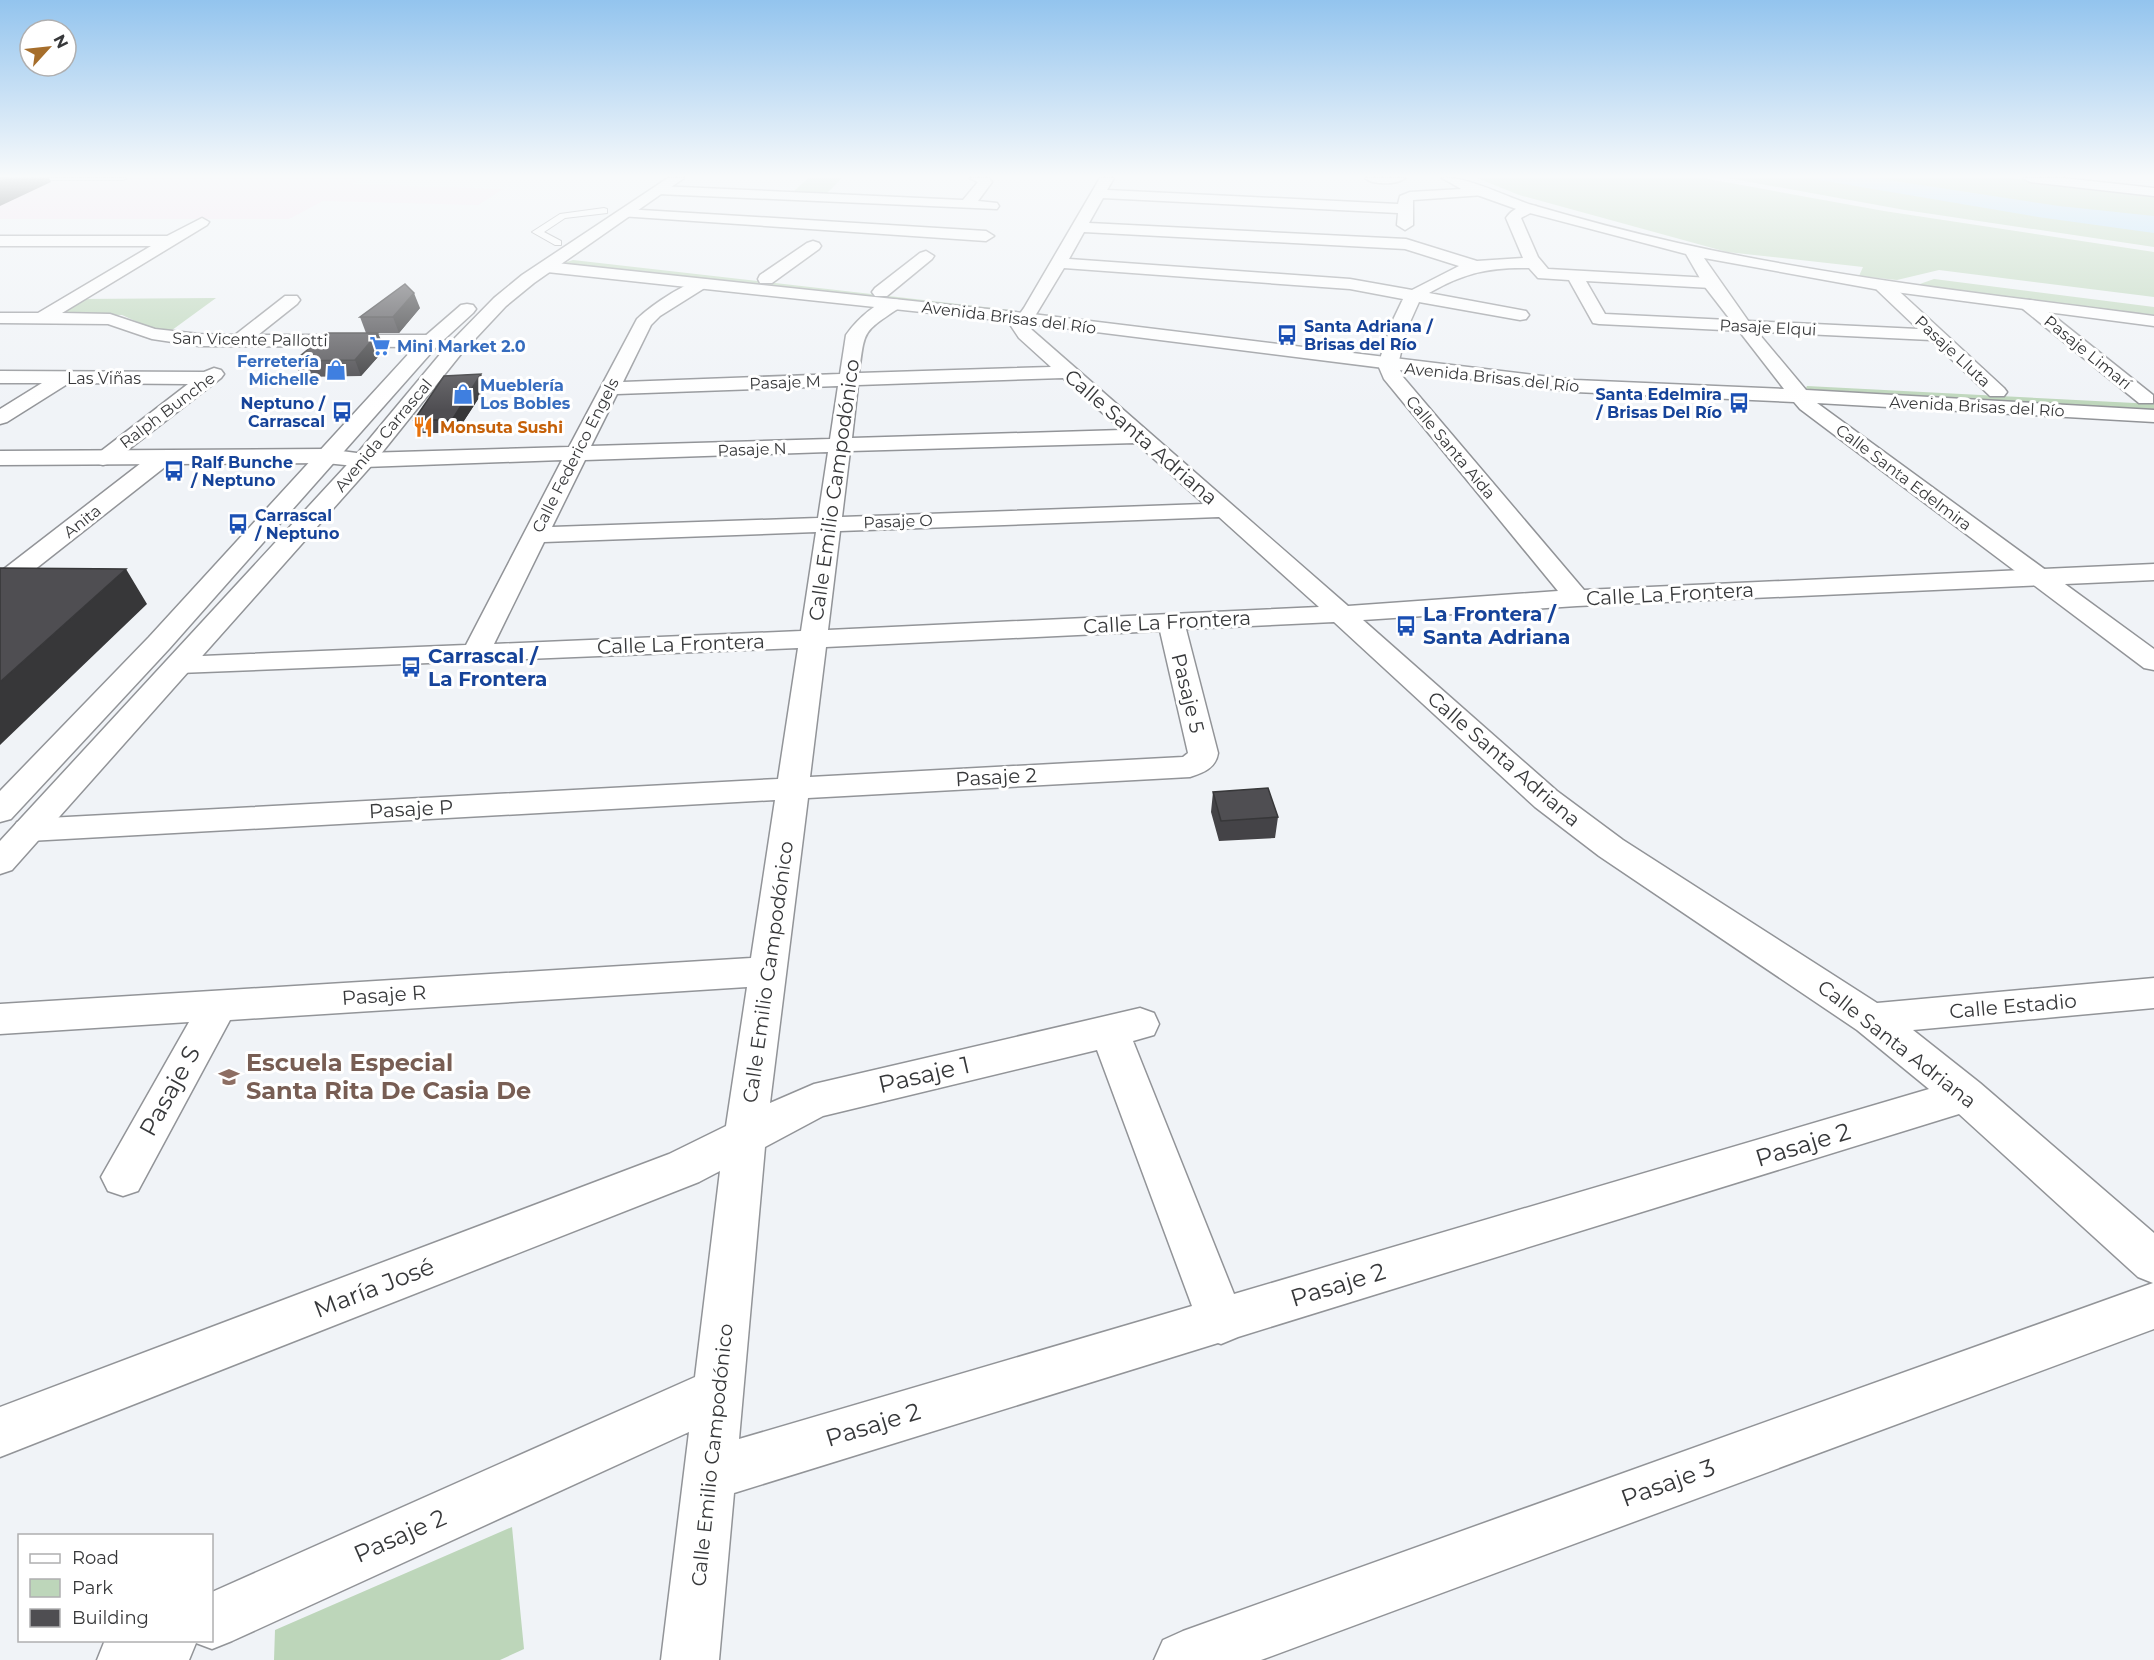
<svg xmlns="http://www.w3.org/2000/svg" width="2154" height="1660" font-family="Montserrat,sans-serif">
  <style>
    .industrial { fill: #f7e1f0 }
    .green { fill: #bdd6ba }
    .water { fill: #b5ddf8 }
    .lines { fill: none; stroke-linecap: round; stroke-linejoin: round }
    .lane-casing { stroke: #929498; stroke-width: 2 }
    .street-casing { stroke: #929498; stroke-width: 3 }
    .secondary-casing { stroke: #929498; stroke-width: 3 }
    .primary-casing { stroke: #929498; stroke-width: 3 }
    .highway-casing { stroke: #929498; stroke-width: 3 }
    .lane { fill: #fff; fill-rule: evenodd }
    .street { fill: #fff; fill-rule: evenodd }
    .secondary { fill: #fff; fill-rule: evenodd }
    .primary { fill: #fff; fill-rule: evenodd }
    .highway { fill: #fff; fill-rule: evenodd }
    .wall { fill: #444347 }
    .shaded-wall { fill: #373739 }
    .building { fill: #4f4e52; stroke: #373739; stroke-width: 1.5 }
    .labels { text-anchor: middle; stroke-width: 6; stroke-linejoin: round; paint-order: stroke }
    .far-street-label { font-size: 16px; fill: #37383a; stroke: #fff }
    .far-transit-label { font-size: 16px; font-weight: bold; fill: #164399; stroke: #fff; text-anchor: start }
    .far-shop-label { font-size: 16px; font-weight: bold; fill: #366cbe; stroke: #fff; text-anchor: start }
    .far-food-label { font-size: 16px; font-weight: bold; fill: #c56008; stroke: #fff; text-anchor: start }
    .street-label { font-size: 20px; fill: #37383a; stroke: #fff }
    .transit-label { font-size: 20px; font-weight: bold; fill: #164399; stroke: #fff; text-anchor: start }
    .near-education-label { font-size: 24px; font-weight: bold; fill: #785e54; stroke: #fff; text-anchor: start }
    .near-street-label { font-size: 24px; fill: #37383a; stroke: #fff }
  </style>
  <rect width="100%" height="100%" fill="#f0f3f7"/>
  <!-- industrial -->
  <path class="industrial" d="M0,178H363L352,184L503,189L478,205L323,201L289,219H0Z"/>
  <!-- green -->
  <path class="green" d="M808,178H842L827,193L793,192Z
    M1477,178H1703L1884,211L2154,252V297L1939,270L1897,280L1859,276L1863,267L1727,252L1519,195Z
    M1728,178H2009L2154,196V247L1905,210Z
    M573,260L1011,310L1007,313L564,263Z
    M1934,279L2154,307V315L1917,285Z
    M216,298L168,333L155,330L122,315L55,314L79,299Z
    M1807,386L2154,404V410L1815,393L1805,390Z
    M512,1527L524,1649L500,1660H274L275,1630Z"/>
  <!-- water -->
  <path class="water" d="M1808,178H1875L2059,206L2154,216V233L2038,217Z"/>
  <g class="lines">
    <!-- lane casing -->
    <g class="lane-casing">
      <path id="lane" d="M0,178H127L123,180H0Z
        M604,208L607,209V213L565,218L544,232L561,241V245H555L532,232L560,214Z"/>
    </g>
    <!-- street casing -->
    <g class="street-casing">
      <path id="street" d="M969,178H989L992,182L978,201L997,203L999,206L997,209L658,194L651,190L658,186L963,200L978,182Z
        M1100,178H1114L1107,190L1398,204L1400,196L1410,192L1479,188L1484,189L1486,192L1484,195L1413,200V225L1405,230L1397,225L1398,213L1103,198L1089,223L1406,239L1477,261L1523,258L1506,218C1512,209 1524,203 1536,206L1538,209L1521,218L1538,257L1548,269L1711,278L1719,283L1711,288L1586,281L1605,314L1918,329L1877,290L1875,286L1883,281L1889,282L2004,388L2007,392L2004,396H1990L1931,340L1599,324L1593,323L1569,280L1538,278L1529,268C1489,267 1464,273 1429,293L1526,311L1529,315L1526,319L1520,320L1419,302L1406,331L1398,365L1403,377L1584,590L2154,564V580L1577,606L1363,620L1557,791L1623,840L1877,1003L2154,978V1008L1913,1030L1980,1083L2154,1233V1329L1261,1660H1154L1163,1640L1183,1631L2153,1283L2138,1277L1959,1114L1238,1337L1221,1344L1218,1343L734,1493L719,1660H661L689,1432L232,1641L212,1649L196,1643L189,1660H97L105,1640H212V1592L695,1377L720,1171L699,1182L0,1457V1407L669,1154L726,1126L747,987L230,1020L138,1191L123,1196L108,1191L101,1177L189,1022L0,1034V1004L751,958L775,800L29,841L17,838L12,830L17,822L29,819L778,779L798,648L179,673L169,671L165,665L169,659L179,657L466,645L562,460L364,467L356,465L353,460L356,455L364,453L569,447L637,319C649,307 692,276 709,280L711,284L660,316L651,325L623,382L840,374L846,335C856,321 880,296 899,300L902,304L899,308C862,333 865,329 859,373L1051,367L1019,338L1011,326L1024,308ZM1084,232L1405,249L1459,266L1412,290L1350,279L1069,259ZM1064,268L1350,289L1403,299L1392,322L1378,365L1384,379L1558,591L1348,606L1032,330L1029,326ZM1063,378L1122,430L852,438L858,385ZM838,386L830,439L591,446L617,394ZM1136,443L1204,504L842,517L850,451ZM828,452L818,518L552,527L585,460ZM1219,517L1319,607L828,630L840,531ZM816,532L801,631L494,644L544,542ZM1334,622L1535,807L1599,856L1857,1030L1929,1089L1234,1294L1133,1041L1154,1035L1159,1024L1154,1013L1140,1008L814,1084L770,1103L808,798L1190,777C1203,773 1216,768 1218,753L1186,629ZM1160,631L1188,753L1183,757L810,777L826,647ZM1097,1050L1192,1306L739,1439L765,1147L823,1116Z
        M1365,178H1405C1397,185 1373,185 1365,178Z
        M625,209L986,231L994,236L986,241L620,216L618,213Z
        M202,218L209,222L207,225L62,313L110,314L155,329L199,334L235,335L285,296H297L300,300L297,304L258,335H431L438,337L440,341L438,345L431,347L199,346L152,339L108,324L0,323V313H38L151,246H0V236H167Z
        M813,241L819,243L821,246L819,249L772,283H760L758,279L760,275L807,243Z
        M926,251L934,256L932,259L887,296H875L872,292L875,288L920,253Z
        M2029,300L2035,301L2153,395V403H2139L2023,309L2020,305L2023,301Z
        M214,368L221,370L224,374L221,378L111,463L103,465L95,463L92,458L188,384L69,383L7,422L0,424V409L42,383H0V371L204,372Z
        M162,451L170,453L173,458L170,463L10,589L0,591V572L154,453Z"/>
    </g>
    <!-- secondary casing -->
    <g class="secondary-casing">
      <path id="secondary" d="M1442,178C1467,176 1506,197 1532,205C1580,219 1629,232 1678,243C1835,278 1995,295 2154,316V326L1880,290L1704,258L1749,322L1806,390L2154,410V422L1817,403L2154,649V670L2144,668L1800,409L1794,402L1575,392L1024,323L547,272L539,267L547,262L1024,313L1575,380L1784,389L1705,287L1686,254L1522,211L1463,190Z
        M326,449L372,455L375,460L372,465L364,467L326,463L0,465V451Z"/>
    </g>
    <!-- primary casing -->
    <g class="primary-casing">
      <path id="primary" d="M668,178H684L534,283L506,306L461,354L372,465L12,870L0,874V841L356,455L447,346L494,298L522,275Z
        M467,304L473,305L476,309L473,313L438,345L169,649L11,819L0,822V791L149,637L424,337L461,305Z"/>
    </g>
    <!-- highway casing -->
    <g class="highway-casing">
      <path id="highway" d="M2023,178H2063L2154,188V196L2030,182Z"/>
    </g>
    <!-- lane -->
    <use href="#lane" class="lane"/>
    <!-- street -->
    <use href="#street" class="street"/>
    <!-- secondary -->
    <use href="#secondary" class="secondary"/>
    <!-- primary -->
    <use href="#primary" class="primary"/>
    <!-- highway -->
    <use href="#highway" class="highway"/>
  </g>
  <!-- wall -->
  <path class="wall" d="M420,308L399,333H366L360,317Z
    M385,349L361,376L301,377L294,361Z
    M486,387L456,433H419L414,420Z
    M1213,792L1278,817L1275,838L1219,841L1211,812Z"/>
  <!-- shaded-wall -->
  <path class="shaded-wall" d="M10,178H49L51,182L0,206V182Z
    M414,293L420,308L399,333L393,317Z
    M378,333L385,349L361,376L355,360Z
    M481,374L486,387L456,433L452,420Z
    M126,569L147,604L0,745V682Z"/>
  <!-- building -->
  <path class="building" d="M0,178H10L0,182Z
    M405,284L414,293L393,317H360Z
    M328,333H378L355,360L294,361Z
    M481,374L452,420H414L444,376Z
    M0,568L126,569L0,682Z
    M1268,788L1278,817L1221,821L1213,792Z"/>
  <!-- sky -->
  <linearGradient id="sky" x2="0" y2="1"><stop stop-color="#93c4ee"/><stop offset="0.43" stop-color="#f8fafb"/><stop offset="1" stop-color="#f8fafb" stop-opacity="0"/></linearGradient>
  <rect width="2154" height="410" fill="url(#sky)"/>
  <!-- icons -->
  <defs>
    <g id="bus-bare" transform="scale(1.62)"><path d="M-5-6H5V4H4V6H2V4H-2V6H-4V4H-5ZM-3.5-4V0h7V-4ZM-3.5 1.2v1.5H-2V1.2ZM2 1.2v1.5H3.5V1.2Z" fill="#1a4fb4" stroke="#fff" stroke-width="2.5" paint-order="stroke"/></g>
    <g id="supermarket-bare" transform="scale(1.62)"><path d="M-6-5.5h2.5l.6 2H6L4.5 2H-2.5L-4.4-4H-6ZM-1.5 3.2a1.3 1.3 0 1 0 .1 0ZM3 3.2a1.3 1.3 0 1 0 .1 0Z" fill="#3f7fe0" stroke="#fff" stroke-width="2.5" paint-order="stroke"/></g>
    <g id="shop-bare" transform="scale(1.62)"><path d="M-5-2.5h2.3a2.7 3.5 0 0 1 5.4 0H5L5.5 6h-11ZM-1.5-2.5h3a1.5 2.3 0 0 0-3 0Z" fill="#3f7fe0" stroke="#fff" stroke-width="2.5" paint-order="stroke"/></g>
    <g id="restaurant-bare" transform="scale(1.62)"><path d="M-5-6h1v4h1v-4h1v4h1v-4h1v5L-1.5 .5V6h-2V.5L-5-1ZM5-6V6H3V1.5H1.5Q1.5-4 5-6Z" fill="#e8710a" stroke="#fff" stroke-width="2.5" paint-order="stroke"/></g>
    <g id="school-bare" transform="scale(1.62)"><path d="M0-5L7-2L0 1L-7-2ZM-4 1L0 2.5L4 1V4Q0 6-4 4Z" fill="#8d6e63" stroke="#fff" stroke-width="2.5" paint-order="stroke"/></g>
  </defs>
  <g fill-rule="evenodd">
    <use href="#bus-bare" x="1287" y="335"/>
    <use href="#supermarket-bare" x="380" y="346"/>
    <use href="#shop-bare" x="336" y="370"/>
    <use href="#shop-bare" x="463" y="394"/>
    <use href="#bus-bare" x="1739" y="403"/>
    <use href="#bus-bare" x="342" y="412"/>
    <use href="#restaurant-bare" x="423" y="427"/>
    <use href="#bus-bare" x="174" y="471"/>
    <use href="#bus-bare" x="238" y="524"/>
    <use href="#bus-bare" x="1406" y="626"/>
    <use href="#bus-bare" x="411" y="667"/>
    <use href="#school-bare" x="229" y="1077"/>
  </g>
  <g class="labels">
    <!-- far-street labels -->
    <g class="far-street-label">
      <text transform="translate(1009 317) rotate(7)" y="6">Avenida Brisas del Río</text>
      <text transform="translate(1768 327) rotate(3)" y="6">Pasaje Elqui</text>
      <text transform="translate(250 339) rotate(1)" y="6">San Vicente Pallotti</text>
      <text transform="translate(1953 351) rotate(43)" y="6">Pasaje Lluta</text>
      <text transform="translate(2088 352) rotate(39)" y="6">Pasaje Limarí</text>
      <text transform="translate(1492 377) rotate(6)" y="6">Avenida Brisas del Río</text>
      <text x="104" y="384">Las Viñas</text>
      <text transform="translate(785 382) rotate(-2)" y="6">Pasaje M</text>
      <text transform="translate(1977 406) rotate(3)" y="6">Avenida Brisas del Río</text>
      <text transform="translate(167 410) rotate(-37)" y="6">Ralph Bunche</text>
      <text transform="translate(383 435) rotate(-50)" y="6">Avenida Carrascal</text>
      <text transform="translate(1451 447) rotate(50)" y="6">Calle Santa Aida</text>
      <text transform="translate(752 449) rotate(-2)" y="6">Pasaje N</text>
      <text transform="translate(575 455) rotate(-63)" y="6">Calle Federico Engels</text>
      <text transform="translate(1904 477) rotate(37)" y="6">Calle Santa Edelmira</text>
      <text transform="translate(82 521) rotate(-38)" y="6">Anita</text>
      <text transform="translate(898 521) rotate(-2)" y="6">Pasaje O</text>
    </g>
    <!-- far-transit labels -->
    <g class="far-transit-label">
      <text x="1304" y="332">Santa Adriana /<tspan x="1304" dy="18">Brisas del Río</tspan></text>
      <text x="1722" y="400" text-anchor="end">Santa Edelmira<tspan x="1722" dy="18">/ Brisas Del Río</tspan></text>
      <text x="325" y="409" text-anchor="end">Neptuno /<tspan x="325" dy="18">Carrascal</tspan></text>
      <text x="191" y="468">Ralf Bunche<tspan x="191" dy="18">/ Neptuno</tspan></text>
      <text x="255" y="521">Carrascal<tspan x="255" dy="18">/ Neptuno</tspan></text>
    </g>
    <!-- far-shop labels -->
    <g class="far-shop-label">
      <text x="397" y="352">Mini Market 2.0</text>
      <text x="319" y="367" text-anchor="end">Ferretería<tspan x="319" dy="18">Michelle</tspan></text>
      <text x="480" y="391">Mueblería<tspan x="480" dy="18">Los Bobles</tspan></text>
    </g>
    <!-- far-food labels -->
    <g class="far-food-label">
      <text x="440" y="433">Monsuta Sushi</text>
    </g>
    <!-- street labels -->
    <g class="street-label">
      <text transform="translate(1141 437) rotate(41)" y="7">Calle Santa Adriana</text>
      <text transform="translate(834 490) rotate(-82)" y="7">Calle Emilio Campodónico</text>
      <text transform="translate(1670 594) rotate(-3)" y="7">Calle La Frontera</text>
      <text transform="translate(1167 622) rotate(-3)" y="7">Calle La Frontera</text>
      <text transform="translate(681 644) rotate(-2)" y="7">Calle La Frontera</text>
      <text transform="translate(1188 693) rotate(76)" y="7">Pasaje 5</text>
      <text transform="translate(1504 759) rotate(41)" y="7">Calle Santa Adriana</text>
      <text transform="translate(996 777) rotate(-3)" y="7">Pasaje 2</text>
      <text transform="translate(411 809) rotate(-3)" y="7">Pasaje P</text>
      <text transform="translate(768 972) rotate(-82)" y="7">Calle Emilio Campodónico</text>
      <text transform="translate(384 995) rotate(-4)" y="7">Pasaje R</text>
      <text transform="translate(2013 1006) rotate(-5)" y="7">Calle Estadio</text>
      <text transform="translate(1897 1044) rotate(38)" y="7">Calle Santa Adriana</text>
      <text transform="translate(712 1455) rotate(-84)" y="7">Calle Emilio Campodónico</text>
    </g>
    <!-- transit labels -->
    <g class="transit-label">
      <text x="1423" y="621">La Frontera /<tspan x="1423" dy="23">Santa Adriana</tspan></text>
      <text x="428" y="663">Carrascal /<tspan x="428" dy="23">La Frontera</tspan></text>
    </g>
    <!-- near-education labels -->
    <g class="near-education-label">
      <text x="246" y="1071">Escuela Especial<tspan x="246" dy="28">Santa Rita De Casia De</tspan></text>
    </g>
    <!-- near-street labels -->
    <g class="near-street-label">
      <text transform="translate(924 1075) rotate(-13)" y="8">Pasaje 1</text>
      <text transform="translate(170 1091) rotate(-61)" y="8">Pasaje S</text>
      <text transform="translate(1803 1145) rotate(-17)" y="8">Pasaje 2</text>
      <text transform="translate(1338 1285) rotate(-17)" y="8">Pasaje 2</text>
      <text transform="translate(374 1288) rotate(-21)" y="8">María José</text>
      <text transform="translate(873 1425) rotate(-17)" y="8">Pasaje 2</text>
      <text transform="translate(1668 1483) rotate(-20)" y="8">Pasaje 3</text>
      <text transform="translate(400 1536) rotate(-24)" y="8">Pasaje 2</text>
    </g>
  </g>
  <!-- legend -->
  <rect x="18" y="1534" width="195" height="108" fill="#ffffff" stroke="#afafb0" stroke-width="1.5"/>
  <rect x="30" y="1554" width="30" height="9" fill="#ffffff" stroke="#afafb0" stroke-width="1.5"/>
  <text x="72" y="1564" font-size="18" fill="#37383a">Road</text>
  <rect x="30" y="1579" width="30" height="18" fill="#bdd6ba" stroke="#afafb0" stroke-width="1.5"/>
  <text x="72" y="1594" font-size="18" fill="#37383a">Park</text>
  <rect x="30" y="1609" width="30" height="18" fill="#4f4e52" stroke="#afafb0" stroke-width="1.5"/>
  <text x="72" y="1624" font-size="18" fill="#37383a">Building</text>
  <!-- north arrow -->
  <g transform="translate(48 48) rotate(63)"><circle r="28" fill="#ffffff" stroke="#afafb0" stroke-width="1.5"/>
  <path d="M0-4.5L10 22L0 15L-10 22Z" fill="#a66e2b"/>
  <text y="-9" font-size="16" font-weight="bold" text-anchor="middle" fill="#37383a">N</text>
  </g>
</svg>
